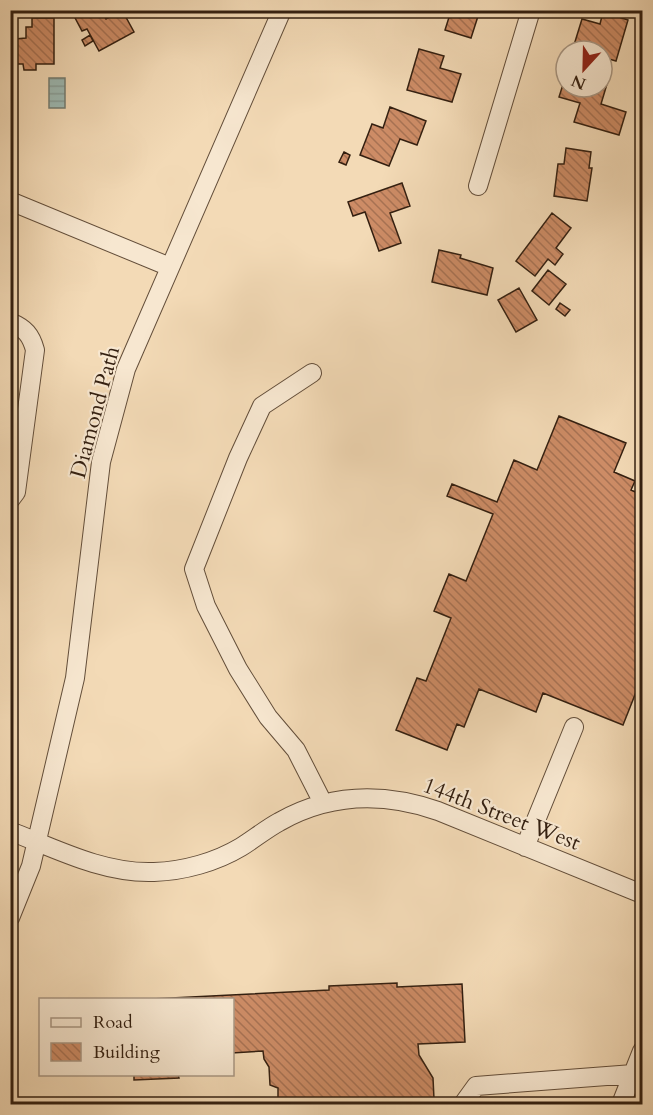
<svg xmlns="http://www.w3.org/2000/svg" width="653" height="1115" font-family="Cardo,serif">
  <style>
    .water { fill: url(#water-rules); stroke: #737c72; stroke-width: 1.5 }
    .building { fill: url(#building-back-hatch); stroke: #331f10; stroke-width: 1.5 }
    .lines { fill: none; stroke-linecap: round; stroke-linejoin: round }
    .minor-casing { stroke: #634e3a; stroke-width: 20 }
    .minor { stroke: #f7e7d0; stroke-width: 18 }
    .labels { text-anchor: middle; stroke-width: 4.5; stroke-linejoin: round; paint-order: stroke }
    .street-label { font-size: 22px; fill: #331f10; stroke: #f7e7d0 }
  </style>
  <defs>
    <pattern id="water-rules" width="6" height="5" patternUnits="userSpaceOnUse" patternTransform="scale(1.5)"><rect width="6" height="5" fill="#9dbab4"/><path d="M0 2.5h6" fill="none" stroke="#889f9a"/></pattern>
    <pattern id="building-back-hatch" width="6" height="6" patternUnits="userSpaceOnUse" patternTransform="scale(1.5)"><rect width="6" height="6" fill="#cd8c66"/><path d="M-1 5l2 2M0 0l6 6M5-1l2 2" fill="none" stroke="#a77253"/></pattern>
  </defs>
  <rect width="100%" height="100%" fill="#f3dab6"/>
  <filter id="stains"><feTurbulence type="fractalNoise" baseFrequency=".00333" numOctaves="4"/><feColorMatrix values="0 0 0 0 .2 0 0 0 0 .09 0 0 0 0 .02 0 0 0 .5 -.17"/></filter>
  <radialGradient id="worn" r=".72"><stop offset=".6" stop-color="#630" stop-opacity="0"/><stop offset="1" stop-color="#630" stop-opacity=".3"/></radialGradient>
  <!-- water -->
  <path class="water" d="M49,78H65V108H49Z"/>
  <!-- building -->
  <path class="building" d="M79,10H100L106,19L122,10L134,32L99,51L87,29L82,31L73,14Z
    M448,10H480L471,38L445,30L451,11Z
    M603,12L628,20L616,61L602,57V51H591L574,45L582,19L600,24Z
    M32,18H54V64H36V70H24L23,64H15V39L26,38V27H32Z
    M90,35L93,41L85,46L82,40Z
    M419,49L444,56L440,68L461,74L452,102L407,90Z
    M566,75V87H602V82L607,84L601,104L626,112L619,135L574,122L580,103L559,97Z
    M390,107L426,121L417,145L400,139L389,166L360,155L372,124L383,128Z
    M566,148L591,152L589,168H592L587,201L554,196L558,164H564Z
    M344,152L350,155L346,165L339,162Z
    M402,183L410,206L390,213L401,243L379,251L365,212L353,216L348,202Z
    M552,213L571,228L556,248L563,254L555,265L548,259L535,276L516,261Z
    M439,250L461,255L460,258L493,268L487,295L432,282Z
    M548,270L566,284L549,305L532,291Z
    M519,288L537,320L516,332L498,300Z
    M560,303L570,310L565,316L556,309Z
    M559,416L626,443L614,472L635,481L631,490L642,495V677L623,725L543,693L536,712L479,689L464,727L457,724L447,750L396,730L417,678L426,681L451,618L434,611L449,574L466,581L493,514L447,496L452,484L497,502L514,460L537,470Z
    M397,983V987L462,984L465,1042L418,1044L419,1055L433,1078L434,1099L432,1104H278V1088L270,1085L269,1067L264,1059L263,1051L232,1053V1000H131L329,990V986Z
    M134,1074H178L179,1078L134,1080Z"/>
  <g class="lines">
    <!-- minor casing -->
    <g class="minor-casing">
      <path id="minor" d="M478,186L531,10
        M10,201L170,267
        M10,322C25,328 31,335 35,350L16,492L10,500
        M312,373L262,406L238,458L194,569L206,606L238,669L268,717L296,750L323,803
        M10,831C56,849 104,874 154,872C184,871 216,862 241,847C254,839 266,829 279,822C330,793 383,792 438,811L642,894
        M525,847L574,727
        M10,918L31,866L75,678L101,462L126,369L282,10
        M463,1104L476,1086L633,1074
        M621,1104L642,1051"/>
    </g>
    <!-- minor -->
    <use href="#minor" class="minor"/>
  </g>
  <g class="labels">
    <!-- street labels -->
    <g class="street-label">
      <text transform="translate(94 412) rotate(-75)" y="8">Diamond Path</text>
      <text transform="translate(502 813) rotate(21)" y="8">144th Street West</text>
    </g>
  </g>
  <!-- margin -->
  <rect width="653" height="1115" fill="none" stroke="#f3dab6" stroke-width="36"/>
  <rect x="12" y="12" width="629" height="1091" fill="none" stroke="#331f10" stroke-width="3"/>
  <rect x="18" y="18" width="617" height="1079" fill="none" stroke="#331f10" stroke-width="1.5"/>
  <!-- legend -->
  <rect x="39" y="998" width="195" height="78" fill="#f7e7d0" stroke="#a99783" stroke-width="1.5"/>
  <rect x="51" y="1018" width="30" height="9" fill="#f7e7d0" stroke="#a99783" stroke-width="1.5"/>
  <text x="93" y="1028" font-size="18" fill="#331f10">Road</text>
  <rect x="51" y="1043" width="30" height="18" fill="url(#building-back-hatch)" stroke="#a99783" stroke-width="1.5"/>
  <text x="93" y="1058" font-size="18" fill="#331f10">Building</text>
  <!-- north arrow -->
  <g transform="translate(584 69) rotate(202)"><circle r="28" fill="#f7e7d0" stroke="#a99783" stroke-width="1.5"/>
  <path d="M0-4.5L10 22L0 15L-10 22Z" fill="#8f2418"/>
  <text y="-9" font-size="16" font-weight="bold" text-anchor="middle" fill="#331f10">N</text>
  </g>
  <rect width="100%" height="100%" filter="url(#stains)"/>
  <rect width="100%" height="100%" fill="url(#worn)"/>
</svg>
